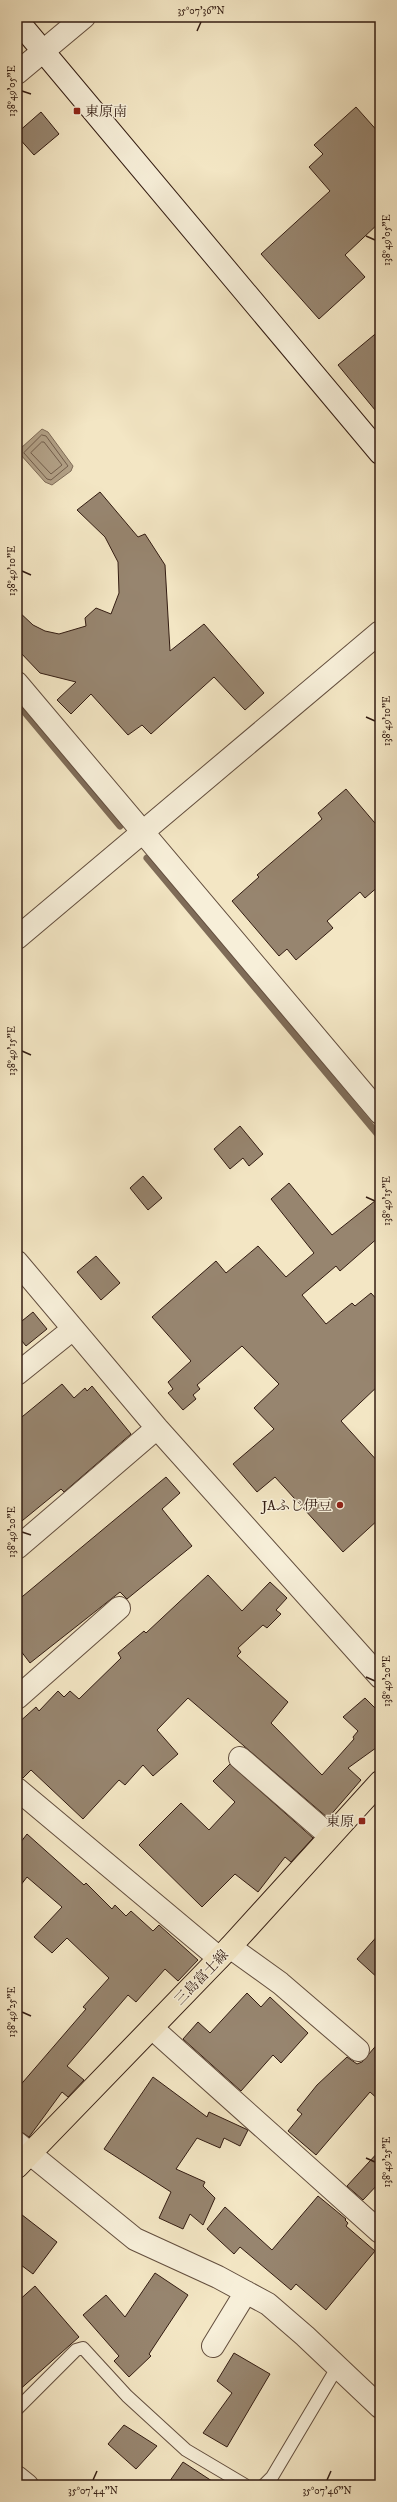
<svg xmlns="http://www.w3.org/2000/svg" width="397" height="2502" font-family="'IM FELL DW Pica','Noto Serif JP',serif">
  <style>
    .water { fill: #b2a187; stroke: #7f6c58 }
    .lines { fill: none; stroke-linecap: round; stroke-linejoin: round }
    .shore { stroke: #725e4c; stroke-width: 1 }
    .stream { stroke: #7f6c58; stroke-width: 7 }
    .building { fill: #97856f; stroke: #331c12 }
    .lane-casing { stroke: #634e3e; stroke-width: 14 }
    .street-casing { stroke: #634e3e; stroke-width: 24 }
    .secondary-casing { stroke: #331c12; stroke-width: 24 }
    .primary-casing { stroke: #331c12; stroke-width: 24 }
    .lane { stroke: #f7efd9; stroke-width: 12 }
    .street { stroke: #f7efd9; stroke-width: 22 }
    .secondary { stroke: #f7efd9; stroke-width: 22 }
    .primary { stroke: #f3e6c4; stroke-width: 22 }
    .ticks { fill: none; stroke: #331c12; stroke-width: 1.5 }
    .poi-dot { fill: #8f2418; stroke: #f7efd9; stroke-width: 1.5 }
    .labels { text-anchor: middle; stroke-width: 3; stroke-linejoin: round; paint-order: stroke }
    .poi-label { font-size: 14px; fill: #331c12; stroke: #f7efd9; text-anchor: end }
    .street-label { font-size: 14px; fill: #331c12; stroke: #f7efd9 }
    .neatline { fill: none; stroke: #331c12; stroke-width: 1.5 }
    .ticks-label { font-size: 10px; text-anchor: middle; fill: #331c12 }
  </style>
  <rect width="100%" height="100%" fill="#f3e6c4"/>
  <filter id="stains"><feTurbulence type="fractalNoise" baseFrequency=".005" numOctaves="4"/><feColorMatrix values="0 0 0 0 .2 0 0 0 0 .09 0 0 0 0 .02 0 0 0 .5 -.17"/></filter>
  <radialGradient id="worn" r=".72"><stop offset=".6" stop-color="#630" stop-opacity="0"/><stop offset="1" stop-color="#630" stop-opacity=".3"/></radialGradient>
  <!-- water -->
  <path class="water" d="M42,429L48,432L73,466L71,471L52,485L45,482L20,454L21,448Z"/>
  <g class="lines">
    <!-- shore -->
    <path class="shore" d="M42,435L46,436L68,466L51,480L47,479L24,453Z
      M42,442H44L62,465L51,474L31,453Z"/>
    <!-- stream -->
    <path class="stream" d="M17,703L120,826
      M147,858L380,1137"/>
  </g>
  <!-- building -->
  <path class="building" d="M356,107L380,134V222L345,255L365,277L319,319L261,254L330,191L309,167L323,154L314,145Z
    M41,112L59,134L34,155L17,136V133Z
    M380,330V416L338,365Z
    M100,492L138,537L145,534L165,565L170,651L204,624L264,693L245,710L214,677L151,734L142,725L128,735L91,694L71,714L57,700L76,682L40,673L19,651L21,647L17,645V610L33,625L45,631L59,634L86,626L85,618L96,608L111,614L119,593L118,562L105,537L77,510Z
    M346,789L380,829V885L365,898L360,892L327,921L333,928L296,960L287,949L279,956L232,901L259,877L257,875L322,819L318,813Z
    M240,1126L263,1154L249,1166L243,1158L230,1169L214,1149Z
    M143,1176L162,1198L148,1210L130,1188Z
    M289,1183L332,1235L380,1197V1236L340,1271L336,1266L302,1295L326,1324L352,1303L355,1306L371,1293L380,1303V1384L341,1421L380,1464V1518L343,1552L275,1477L257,1492L233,1464L274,1429L254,1408L279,1384L242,1346L197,1385L200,1389L193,1395L196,1399L183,1410L168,1393L173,1389L168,1382L191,1361L152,1317L216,1261L226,1273L258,1246L286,1277L314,1253L271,1199Z
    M96,1256L120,1283L101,1300L77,1272Z
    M33,1312L47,1329L26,1346L17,1335V1325Z
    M62,1384L74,1398L85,1388L87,1391L92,1386L131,1434L64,1492L61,1489L17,1525V1421Z
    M166,1477L180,1493L162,1509L192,1546L127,1599L120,1592L30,1663L17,1646V1601Z
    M208,1575L242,1611L270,1582L287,1598L276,1610L281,1614L267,1628L263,1625L238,1648L241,1652L237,1656L288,1702L271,1723L322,1775L354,1739L353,1737L358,1731L343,1717L365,1698L380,1713V1745L348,1768L361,1780L328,1818L188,1698L157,1730L178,1754L153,1776L143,1765L125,1785L119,1780L83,1819L31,1770L23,1778L17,1777V1724L36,1707L39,1711L58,1691L64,1697L70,1691L79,1699L121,1658L118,1653L144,1631L146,1633Z
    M230,1764L313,1838L291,1862L285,1857L258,1892L235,1874L202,1907L139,1845L181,1803L209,1830L235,1802L213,1781Z
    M27,1834L84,1885L86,1883L112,1909L115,1905L126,1916L131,1911L153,1931L159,1925L198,1960L178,1981L165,1969L136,2002L128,1995L67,2066L84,2080L68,2097L62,2092L29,2137L17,2129V2089L86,2009L83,2007L109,1978L67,1938L52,1953L34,1937L62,1907L27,1877L17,1890V1847Z
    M380,1933V1980L357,1959Z
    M247,1993L261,2007L270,1997L308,2033L281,2063L273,2055L241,2091L183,2039L198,2022L210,2033Z
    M380,2041V2101L370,2092L316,2155L288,2131L302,2114L297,2110L317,2085L347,2057L357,2064L362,2062Z
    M153,2077L207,2117L209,2112L248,2130L240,2146L224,2138L220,2148L197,2138L176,2169L205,2182L203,2186L215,2198L203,2225L190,2214L183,2229L159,2218L171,2192L104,2149Z
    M380,2150V2182L363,2200L347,2186Z
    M318,2196L346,2219L345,2220L348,2223L346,2226L375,2251L326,2310L296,2284L291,2290L240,2247L234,2254L207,2229L225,2207L272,2250Z
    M17,2211L57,2242L33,2274L17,2262Z
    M155,2273L188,2295L149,2354L151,2356L129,2377L114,2361L119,2356L83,2315L106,2295L125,2317Z
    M35,2286L79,2337L17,2392V2302Z
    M234,2353L270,2374L227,2447L203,2433L232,2393L217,2381Z
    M124,2425L157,2446L136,2469L108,2444Z
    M183,2462L218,2485H167Z"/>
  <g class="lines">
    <!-- lane casing -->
    <g class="lane-casing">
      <path id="lane" d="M17,2409L76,2350L83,2348L127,2396L186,2450L245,2485
        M264,2485L272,2477L338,2366"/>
    </g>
    <!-- street casing -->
    <g class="street-casing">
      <path id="street" d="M17,73L84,17
        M17,683L380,1113
        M17,938L380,632
        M17,1262L157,1428L380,1677
        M17,1374L73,1329
        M17,1548L157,1428
        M17,1698L119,1608
        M240,1758L330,1836
        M17,1789L219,1958
        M230,1947L280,1983L358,2050
        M152,2028L380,2232
        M17,2143L135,2239L218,2277L268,2304L305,2336L380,2407
        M213,2346L246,2292
        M17,2477L27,2485"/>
    </g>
    <!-- secondary casing -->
    <g class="secondary-casing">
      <path id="secondary" d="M17,20L380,453"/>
    </g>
    <!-- primary casing -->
    <g class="primary-casing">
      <path id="primary" d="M17,2167L230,1947L380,1782"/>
    </g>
    <!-- lane -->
    <use href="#lane" class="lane"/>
    <!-- street -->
    <use href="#street" class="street"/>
    <!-- secondary -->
    <use href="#secondary" class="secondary"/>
    <!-- primary -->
    <use href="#primary" class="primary"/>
  </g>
  <!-- ticks -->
  <path class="ticks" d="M197,31L201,22M22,91L31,94M366,236L375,240M22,571L31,575M366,717L375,721M22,1051L31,1055M366,1197L375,1201M22,1532L31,1535M366,1677L375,1681M22,2012L31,2016M366,2158L375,2162M93,2480L97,2471M327,2480L331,2471"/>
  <!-- markers -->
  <g class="poi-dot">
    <rect x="73" y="107" width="8" height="8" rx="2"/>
    <circle cx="340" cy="1505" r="4"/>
    <rect x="358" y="1817" width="8" height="8" rx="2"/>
  </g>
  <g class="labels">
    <!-- poi labels -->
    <g class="poi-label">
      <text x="85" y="116" text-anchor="start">東原南</text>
      <text x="332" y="1510">JAふじ伊豆</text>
      <text x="354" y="1826">東原</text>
    </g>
    <!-- street labels -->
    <g class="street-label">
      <text transform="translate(201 1977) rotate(-46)" y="5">三島富士線</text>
    </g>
  </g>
  <!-- margin -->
  <rect width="397" height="2502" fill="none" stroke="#f3e6c4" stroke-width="44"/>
  <rect x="22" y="22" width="353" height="2458" class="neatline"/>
  <g class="ticks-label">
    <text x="201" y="14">35°07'36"N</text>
    <text transform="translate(11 91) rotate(-90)" y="4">138°49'05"E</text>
    <text transform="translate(386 240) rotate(-90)" y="4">138°49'05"E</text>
    <text transform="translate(11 571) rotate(-90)" y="4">138°49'10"E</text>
    <text transform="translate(386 721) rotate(-90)" y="4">138°49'10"E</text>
    <text transform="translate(11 1051) rotate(-90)" y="4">138°49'15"E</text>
    <text transform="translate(386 1201) rotate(-90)" y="4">138°49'15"E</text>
    <text transform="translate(11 1532) rotate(-90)" y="4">138°49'20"E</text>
    <text transform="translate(386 1681) rotate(-90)" y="4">138°49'20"E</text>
    <text transform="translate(11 2012) rotate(-90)" y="4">138°49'25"E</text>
    <text transform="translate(386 2162) rotate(-90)" y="4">138°49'25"E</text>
    <text x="93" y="2494">35°07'44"N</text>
    <text x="327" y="2494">35°07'46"N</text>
  </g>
  <rect width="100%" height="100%" filter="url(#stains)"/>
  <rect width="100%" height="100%" fill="url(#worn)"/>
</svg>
